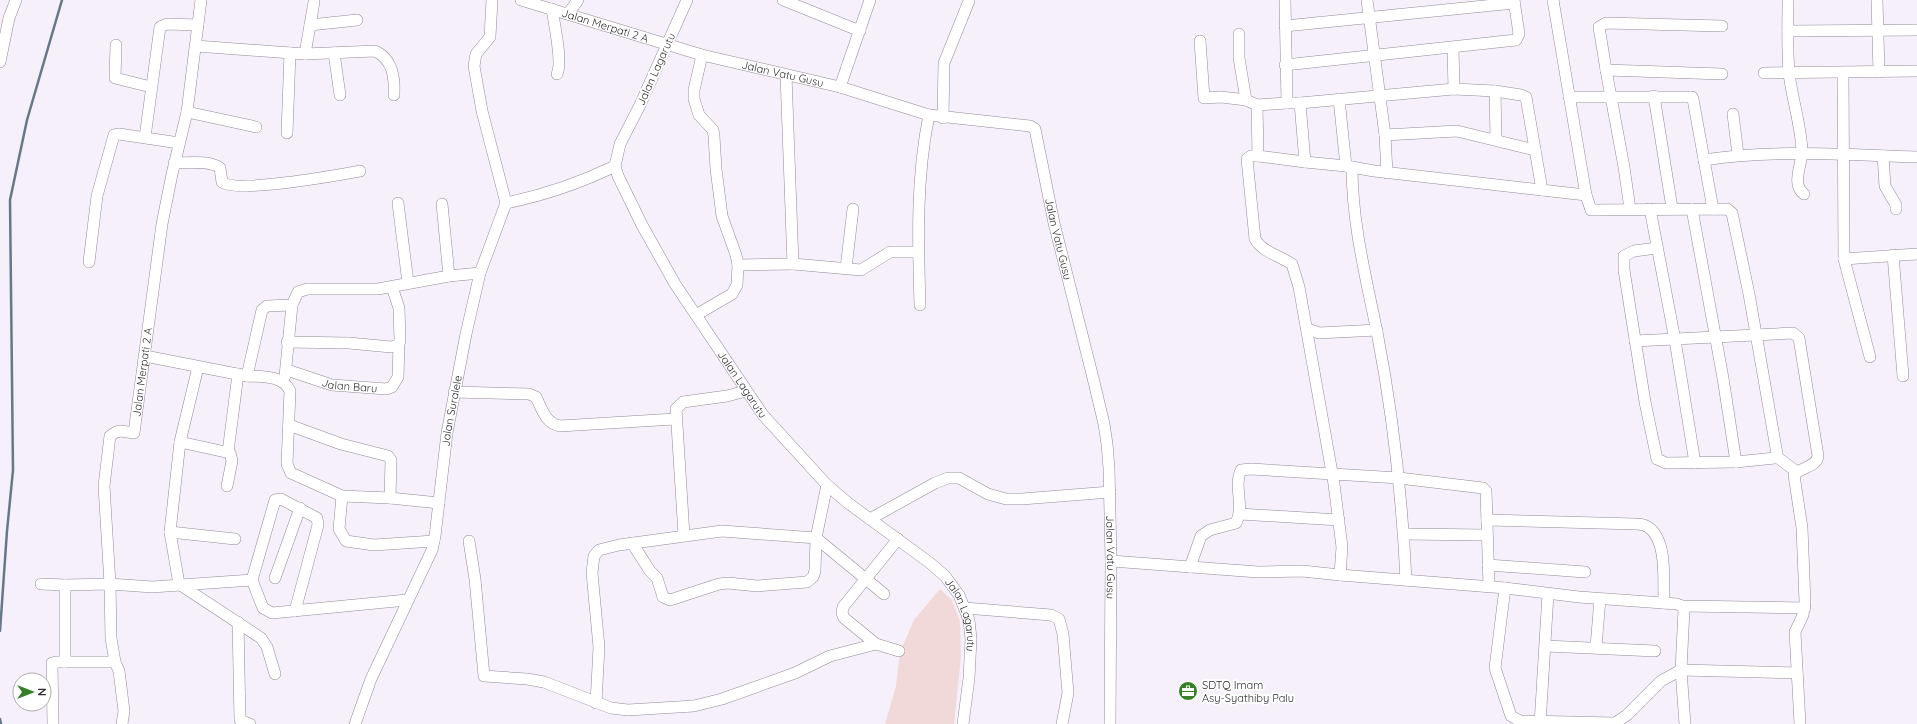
<svg xmlns="http://www.w3.org/2000/svg" width="1917" height="724" font-family="Quicksand,sans-serif">
  <style>
    .green { fill: #f1d9d9 }
    .lines { fill: none; stroke-linecap: round; stroke-linejoin: round }
    .stream { stroke: #677888; stroke-width: 2.5 }
    .minor-casing { stroke: #918b96; stroke-width: 12 }
    .minor { stroke: #fff; stroke-width: 11 }
    .labels { text-anchor: middle; stroke-width: 4; stroke-linejoin: round; paint-order: stroke }
    .street-label { font-size: 11px; fill: #2e2c30; stroke: #fff }
    .poi-label { font-size: 11px; fill: #2e2c30; stroke: #fff; text-anchor: start }
  </style>
  <rect width="100%" height="100%" fill="#f6f0fb"/>
  <!-- green -->
  <path class="green" d="M940,589L952,600L960,621L961,657L954,724H885L896,686L900,652L904,643L914,620Z"/>
  <g class="lines">
    <!-- stream -->
    <path class="stream" d="M0,631L7,531L13,470L10,200L27,120L62,0
      M0,719L1,724"/>
    <!-- minor casing -->
    <g class="minor-casing">
      <g id="minor">
        <path d="M492,0L490,37L476,54L474,66L482,111L506,203"/>
        <path id="s1" d="M521,0L702,55L840,87L929,115L1030,126L1035,129L1054,223L1094,382L1104,424L1107,444L1109,468L1111,561L1110,724"/>
        <path id="s2" d="M687,0L640,105L620,144L615,166L618,176L642,225L675,284L763,415L827,485L848,503L930,563L945,576L959,595L969,620L971,639L969,678L963,724"/>
        <path d="M783,0L860,31"/>
        <path d="M1285,0L1287,103H1300L1454,89L1495,91L1521,95L1526,97L1542,190"/>
        <path d="M1367,0L1385,135L1387,173"/>
        <path d="M1553,0L1586,195L1591,210L1727,209L1732,213L1749,294L1777,454L1775,458L1736,462L1666,463L1657,459L1645,402L1624,270V256L1634,251L1657,248"/>
        <path d="M1788,0C1788,24 1787,49 1789,73C1792,99 1801,125 1802,151C1802,164 1791,185 1804,194"/>
        <path d="M1877,0L1879,72"/>
        <path d="M552,9C554,23 563,63 557,74"/>
        <path d="M568,14L578,0"/>
        <path d="M310,25L357,20"/>
        <path d="M1285,26L1514,3"/>
        <path d="M1722,26L1606,23L1599,27L1606,70L1722,74"/>
        <path d="M1788,31L1917,30"/>
        <path d="M1239,34V58L1246,100L1257,105L1287,103"/>
        <path d="M1200,41L1204,98L1221,97L1246,100"/>
        <path d="M116,45L115,78L151,87"/>
        <path d="M196,46L305,54L314,2"/>
        <path d="M1453,48L1454,89"/>
        <path d="M334,53L340,95"/>
        <path d="M305,54L375,51C393,59 395,78 394,95"/>
        <path d="M0,62L9,18L16,0"/>
        <path d="M1285,65L1516,40L1519,34L1514,0"/>
        <path d="M1606,70L1624,167L1630,209"/>
        <path d="M1764,73L1917,71"/>
        <path d="M1843,73L1844,259L1870,357"/>
        <path d="M786,75L793,264L861,270L890,252H918"/>
        <path d="M840,87L870,0"/>
        <path d="M1495,91L1496,140"/>
        <path d="M1654,96L1672,208"/>
        <path d="M1569,97H1692L1693,99L1713,209"/>
        <path d="M1339,99L1346,166"/>
        <path d="M1300,103L1305,162L1346,166L1374,171L1586,195"/>
        <path d="M1257,105L1258,156"/>
        <path d="M187,112L256,127"/>
        <path d="M1733,114L1738,155"/>
        <path d="M943,118L944,63L969,1"/>
        <path d="M287,133L290,53"/>
        <path d="M1385,135L1457,131L1535,150"/>
        <path d="M145,137L160,27L167,24L198,25"/>
        <path d="M1883,156L1885,186L1896,205V209"/>
        <path d="M1704,160C1775,149 1846,155 1917,157"/>
        <path d="M1305,162L1258,156H1251L1247,159L1255,239C1262,252 1280,256 1292,264L1299,287L1334,484L1342,547L1340,575L1505,588L1579,597L1677,604L1682,606L1805,608"/>
        <path d="M174,163C187,163 210,160 220,168L222,182C236,194 338,175 360,171"/>
        <path d="M1352,167C1352,223 1366,278 1377,332C1393,414 1402,497 1406,580"/>
        <path d="M398,203L408,283"/>
        <path d="M506,203C545,195 580,183 615,166"/>
        <path d="M442,204L449,276"/>
        <path d="M1650,209L1675,340L1695,463"/>
        <path d="M1692,209L1723,378L1736,462"/>
        <path d="M1893,255L1903,376"/>
        <path d="M1844,259L1917,254"/>
        <path d="M89,262L97,196L114,135L119,134L179,143"/>
        <path d="M738,265L793,264"/>
        <path d="M846,268L853,209"/>
        <path d="M920,305C918,241 916,178 929,115"/>
        <path d="M696,315L732,294L737,285L738,265L736,255L722,216L716,169L714,136L713,130L699,115L694,99V90L702,55"/>
        <path d="M1308,329L1319,333L1377,330"/>
        <path d="M1635,341L1793,333L1799,338L1818,456C1817,467 1801,467 1794,475L1802,528L1805,602L1803,615L1795,632L1800,724"/>
        <path d="M287,342L349,343L391,347L398,345L400,341L399,308L392,287"/>
        <path d="M145,356L247,376L262,310L267,306L292,305L298,292L307,289H378L449,276L480,273"/>
        <path d="M198,367L180,442L170,532L179,584L261,638L267,647L275,674"/>
        <path id="s3" d="M287,370L332,385L386,389L392,387L398,377L399,344"/>
        <path d="M247,376C263,377 283,375 290,391L287,464L291,473L342,496L390,498L439,503"/>
        <path d="M285,376L292,305"/>
        <path d="M454,392L529,394L536,397C542,409 545,423 560,426L675,419"/>
        <path d="M289,425L341,444L388,456L391,460L390,498"/>
        <path d="M180,442L230,453L232,461L227,486"/>
        <path d="M228,452L238,374"/>
        <path d="M1777,457L1797,472"/>
        <path d="M342,496L339,529L346,541L374,545L434,541"/>
        <path d="M1240,514L1339,520"/>
        <path d="M870,519L935,483L948,478H959L988,494L1006,499H1022L1110,492"/>
        <path d="M1487,520L1636,524C1640,524 1645,525 1648,527C1668,540 1663,582 1664,603"/>
        <path d="M170,532L235,539"/>
        <path d="M1404,534L1487,535"/>
        <path d="M684,535L676,409L683,402L727,396L746,391"/>
        <path d="M898,539L843,607L842,613L844,618L876,644L899,651"/>
        <path d="M469,541L475,579L484,676L527,679L544,682L611,708L628,710L694,706L722,699L795,673L830,656L876,644"/>
        <path d="M632,543L650,571L657,578L663,597L670,600L719,584L728,583L757,586L807,582L813,577L815,571L816,538L827,485"/>
        <path d="M1111,561L1258,572L1302,571L1340,575"/>
        <path d="M1488,565L1585,572"/>
        <path d="M1190,567L1201,536L1210,530L1236,523C1245,505 1233,487 1241,470L1251,469L1399,478L1483,488L1486,491L1489,586"/>
        <path d="M275,578L300,508"/>
        <path d="M252,580L275,500L281,499L317,518L318,525L295,611"/>
        <path d="M41,584L65,585L110,584L152,587L252,580L263,608L272,613L407,600"/>
        <path d="M1505,588L1495,668L1511,716L1520,721L1615,723L1627,715L1661,681L1681,670L1797,673"/>
        <path d="M1682,606L1684,609L1681,670L1685,724"/>
        <path d="M965,608L1051,615L1059,619L1063,634L1068,693L1062,724"/>
        <path d="M238,622L240,720L250,724"/>
        <path d="M1546,646L1655,651"/>
        <path d="M1596,647L1600,599"/>
        <path d="M65,662V585"/>
        <path d="M596,703L599,647L592,573L594,556L599,550L619,545L722,531L816,538L884,594"/>
        <path d="M53,724L52,663L56,662H115"/>
        <path id="s4" d="M122,724L124,711L119,671L115,662L111,638L110,584L104,486L110,436L116,432L121,431L134,433L162,224L172,174L187,112L201,0"/>
        <path id="s5" d="M355,724L371,679L432,550L435,536L447,433L466,334L480,273L506,203"/>
        <path d="M1540,724L1548,594"/>
      </g>
    </g>
    <!-- minor -->
    <use href="#minor" class="minor"/>
  </g>
  <!-- icons -->
  <defs>
    <g id="office-disc" transform="scale(1)"><circle r="9.5" fill="#368028" stroke="#fff"/><path d="M-6-3h4V-5.5h4V-3h4V5H-6ZM-1-4.5V-3h2v-1.5ZM-6 0V1H6V0Z" fill="#fff"/></g>
  </defs>
  <g fill-rule="evenodd">
    <use href="#office-disc" x="1188" y="691"/>
  </g>
  <g class="labels">
    <!-- street labels -->
    <g class="street-label">
      <text dy="4" stroke="none"><textPath href="#s1" startOffset="88">Jalan Merpati 2 A</textPath></text>
      <text transform="translate(656 69) rotate(-66)" y="4">Jalan Lagarutu</text>
      <text dy="4" stroke="none"><textPath href="#s1" startOffset="272">Jalan Vatu Gusu</textPath></text>
      <text dy="4" stroke="none"><textPath href="#s1" startOffset="644">Jalan Vatu Gusu</textPath></text>
      <text dy="4" stroke="none"><textPath href="#s4" startOffset="377">Jalan Merpati 2 A</textPath></text>
      <text dy="4" stroke="none"><textPath href="#s3" startOffset="65">Jalan Baru</textPath></text>
      <text dy="4" stroke="none"><textPath href="#s2" startOffset="435">Jalan Lagarutu</textPath></text>
      <text dy="4" stroke="none"><textPath href="#s5" startOffset="331">Jalan Suralele</textPath></text>
      <text dy="4" stroke="none"><textPath href="#s1" startOffset="968">Jalan Vatu Gusu</textPath></text>
      <text dy="4" stroke="none"><textPath href="#s2" startOffset="759">Jalan Lagarutu</textPath></text>
    </g>
    <!-- poi labels -->
    <g class="poi-label">
      <text x="1202" y="689">SDTQ Imam<tspan x="1202" dy="13">Asy-Syathiby Palu</tspan></text>
    </g>
  </g>
  <!-- north arrow -->
  <g transform="translate(32 692) rotate(90)"><circle r="19" fill="#ffffff" stroke="#ababac"/>
  <path d="M0-3L7 15L0 10L-7 15Z" fill="#368028"/>
  <text y="-6" font-size="11" font-weight="bold" text-anchor="middle" fill="#2e2c30">N</text>
  </g>
</svg>
